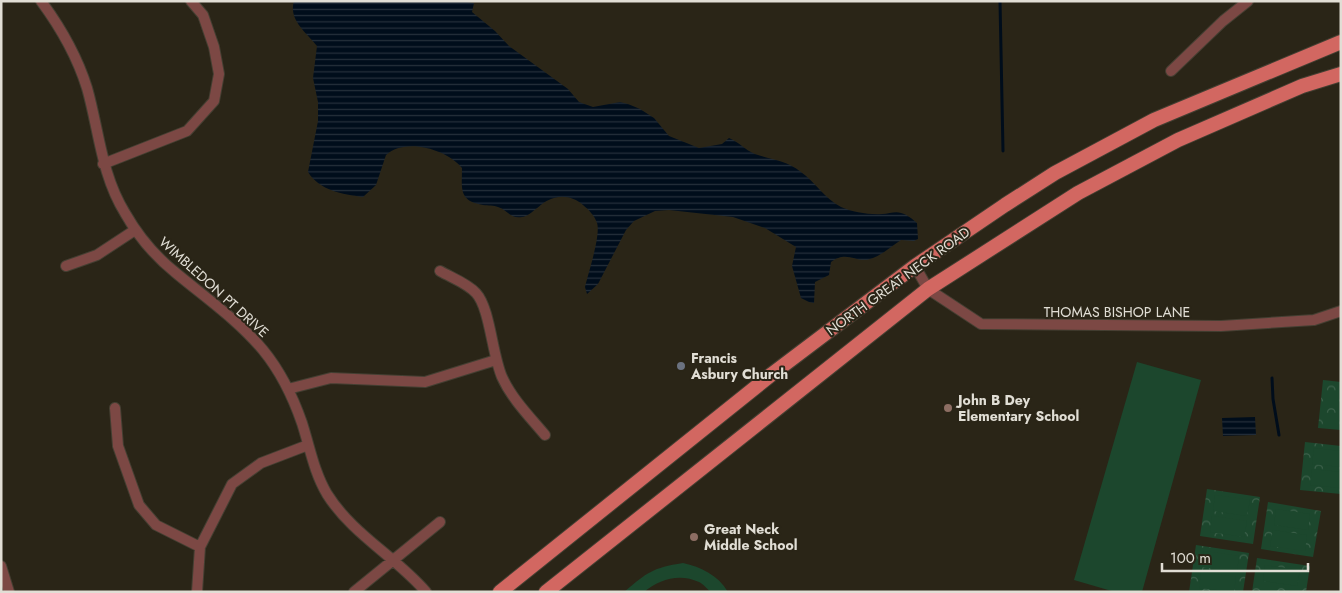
<svg xmlns="http://www.w3.org/2000/svg" width="1342" height="593" font-family="Jost,sans-serif">
  <style>
    .park { fill: url(#park-crowns) }
    .garden { fill: #1c472d }
    .water { fill: url(#water-rules) }
    .lines { fill: none; stroke-linecap: round; stroke-linejoin: round }
    .stream { stroke: #000d1b; stroke-width: 3 }
    .minor-casing { stroke: #443f32; stroke-width: 12 }
    .primary-casing { stroke: #443f32; stroke-width: 16 }
    .minor { stroke: #7c4844; stroke-width: 10 }
    .primary { stroke: #d26761; stroke-width: 14 }
    .worship-dot { fill: #6b7280; stroke: #2a2517; stroke-width: 2 }
    .education-dot { fill: #8d6e63; stroke: #2a2517; stroke-width: 2 }
    .labels { text-anchor: middle; stroke-width: 4; stroke-linejoin: round; paint-order: stroke }
    .street-label { font-size: 14px; fill: #e1ded5; stroke: #2a2517 }
    .poi-label { font-size: 14px; font-weight: bold; fill: #e1ded5; stroke: #2a2517; text-anchor: start }
  </style>
  <defs>
    <pattern id="park-crowns" width="20" height="18" patternUnits="userSpaceOnUse" patternTransform="scale(1.25)"><rect width="20" height="18" fill="#1c472d"/><path d="M2 6a3 3 0 1 1 6 0M12 15a3 3 0 1 1 6 0" fill="none" stroke="#3d614b"/></pattern>
    <pattern id="water-rules" width="6" height="5" patternUnits="userSpaceOnUse" patternTransform="scale(1.25)"><rect width="6" height="5" fill="#000d1b"/><path d="M0 2.5h6" fill="none" stroke="#25303b"/></pattern>
  </defs>
  <rect width="100%" height="100%" fill="#2a2517"/>
  <!-- park -->
  <path class="park" d="M1323,380L1341,382V430L1318,428Z
    M1305,442L1341,446V494L1300,490Z
    M1207,489L1260,497L1253,544L1200,536Z
    M1268,502L1321,511L1313,557L1261,549Z
    M1196,545L1249,553L1243,592H1189Z
    M1257,558L1310,566L1306,592H1252Z"/>
  <!-- garden -->
  <path class="garden" d="M1137,362L1201,380L1142,592H1115L1074,580Z
    M1314,448L1341,451V467L1312,464Z
    M1312,469L1341,472V488L1310,485Z
    M1215,495L1250,500L1247,516L1213,511Z
    M1276,509L1310,514L1308,530L1274,525Z
    M1212,516L1247,521L1244,537L1210,532Z
    M1273,530L1307,535L1305,551L1270,546Z
    M1204,551L1239,556L1237,572L1202,567Z
    M683,563C701,567 718,575 728,592C724,592 716,593 712,592C707,590 704,584 699,582C680,573 659,579 644,592H624C648,572 652,568 683,563Z
    M1265,565L1300,570L1297,586L1263,581Z
    M1201,572L1236,577L1234,592L1199,588Z"/>
  <!-- water -->
  <path class="water" d="M294,1H460L474,3L472,12L495,31L509,46L568,89L579,102L593,107L620,102L628,104L640,109L654,118L669,136L699,148L722,144L729,138C739,142 745,150 755,154C772,160 786,160 801,172C815,182 825,199 841,207C852,212 870,215 882,214C889,214 895,211 901,213C908,215 912,219 917,223L918,239L914,241L901,240C892,246 883,254 873,258C857,265 848,249 831,262L829,275L815,282L814,303L809,302L801,298L792,266L796,247L765,228L733,217L669,210L655,211L634,221L626,230L598,284L587,294L585,287C588,274 601,235 597,223C595,216 588,209 583,205C575,198 565,195 554,198C541,201 532,216 522,217C510,219 508,210 498,207C494,205 488,206 483,205C458,201 462,188 462,168C447,149 405,137 386,155L376,185L363,197C342,194 320,191 308,172L318,121V102L313,78L317,46C307,33 288,20 294,1Z
    M1255,417L1256,435L1223,436L1222,418Z"/>
  <g class="lines">
    <!-- stream -->
    <path class="stream" d="M1000,1L1003,151
      M1272,378L1273,399L1279,435"/>
    <!-- minor casing -->
    <g class="minor-casing">
      <path id="minor" d="M41,1C61,28 77,56 87,88C99,130 101,174 125,213C138,236 156,257 176,273C206,298 238,320 263,350C281,372 293,397 302,423C310,448 314,472 327,494C352,534 396,557 426,592
        M1171,71L1223,21L1248,1
        M103,164L187,131L214,101L219,74L214,47L203,15L191,1
        M66,266L97,255L135,230
        M915,266L928,289L981,324L1221,326L1314,320L1341,311
        M440,271C452,278 467,283 476,293C490,308 492,354 502,377C512,399 530,417 545,435
        M288,389L331,378L425,382L496,360
        M115,408L118,446L139,505L156,525L200,547
        M1,566L9,592
        M197,592L200,547L232,484L261,463L308,445
        M354,592L440,522"/>
    </g>
    <!-- primary casing -->
    <g class="primary-casing">
      <path id="primary" d="M500,592L772,374L915,266L1005,205L1055,173L1154,120L1341,42
        M546,592L928,289L1078,193L1178,140L1302,86L1341,74"/>
    </g>
    <!-- minor -->
    <use href="#minor" class="minor"/>
    <!-- primary -->
    <use href="#primary" class="primary"/>
  </g>
  <!-- markers -->
  <circle class="worship-dot" cx="681" cy="366" r="5"/>
  <g class="education-dot">
    <circle cx="948" cy="408" r="5"/>
    <circle cx="694" cy="537" r="5"/>
  </g>
  <g class="labels">
    <!-- street labels -->
    <g class="street-label">
      <text transform="translate(898 281) rotate(-36)" y="5">NORTH GREAT NECK ROAD</text>
      <text transform="translate(214 287) rotate(42)" y="5">WIMBLEDON PT DRIVE</text>
      <text x="1117" y="317">THOMAS BISHOP LANE</text>
    </g>
    <!-- poi labels -->
    <g class="poi-label">
      <text x="691" y="363">Francis<tspan x="691" dy="16">Asbury Church</tspan></text>
      <text x="958" y="405">John B Dey<tspan x="958" dy="16">Elementary School</tspan></text>
      <text x="704" y="534">Great Neck<tspan x="704" dy="16">Middle School</tspan></text>
    </g>
  </g>
  <!-- border -->
  <rect width="1342" height="593" fill="none" stroke="#e1ded5" stroke-width="5"/>
  <!-- scale -->
  <path d="M1162 563v8h146v-8" fill="none" stroke="#e1ded5" stroke-width="2.5"/>
  <text x="1170" y="563" font-size="15" fill="#e1ded5" stroke="#2a2517" stroke-width="4" paint-order="stroke">100 m</text>
</svg>
